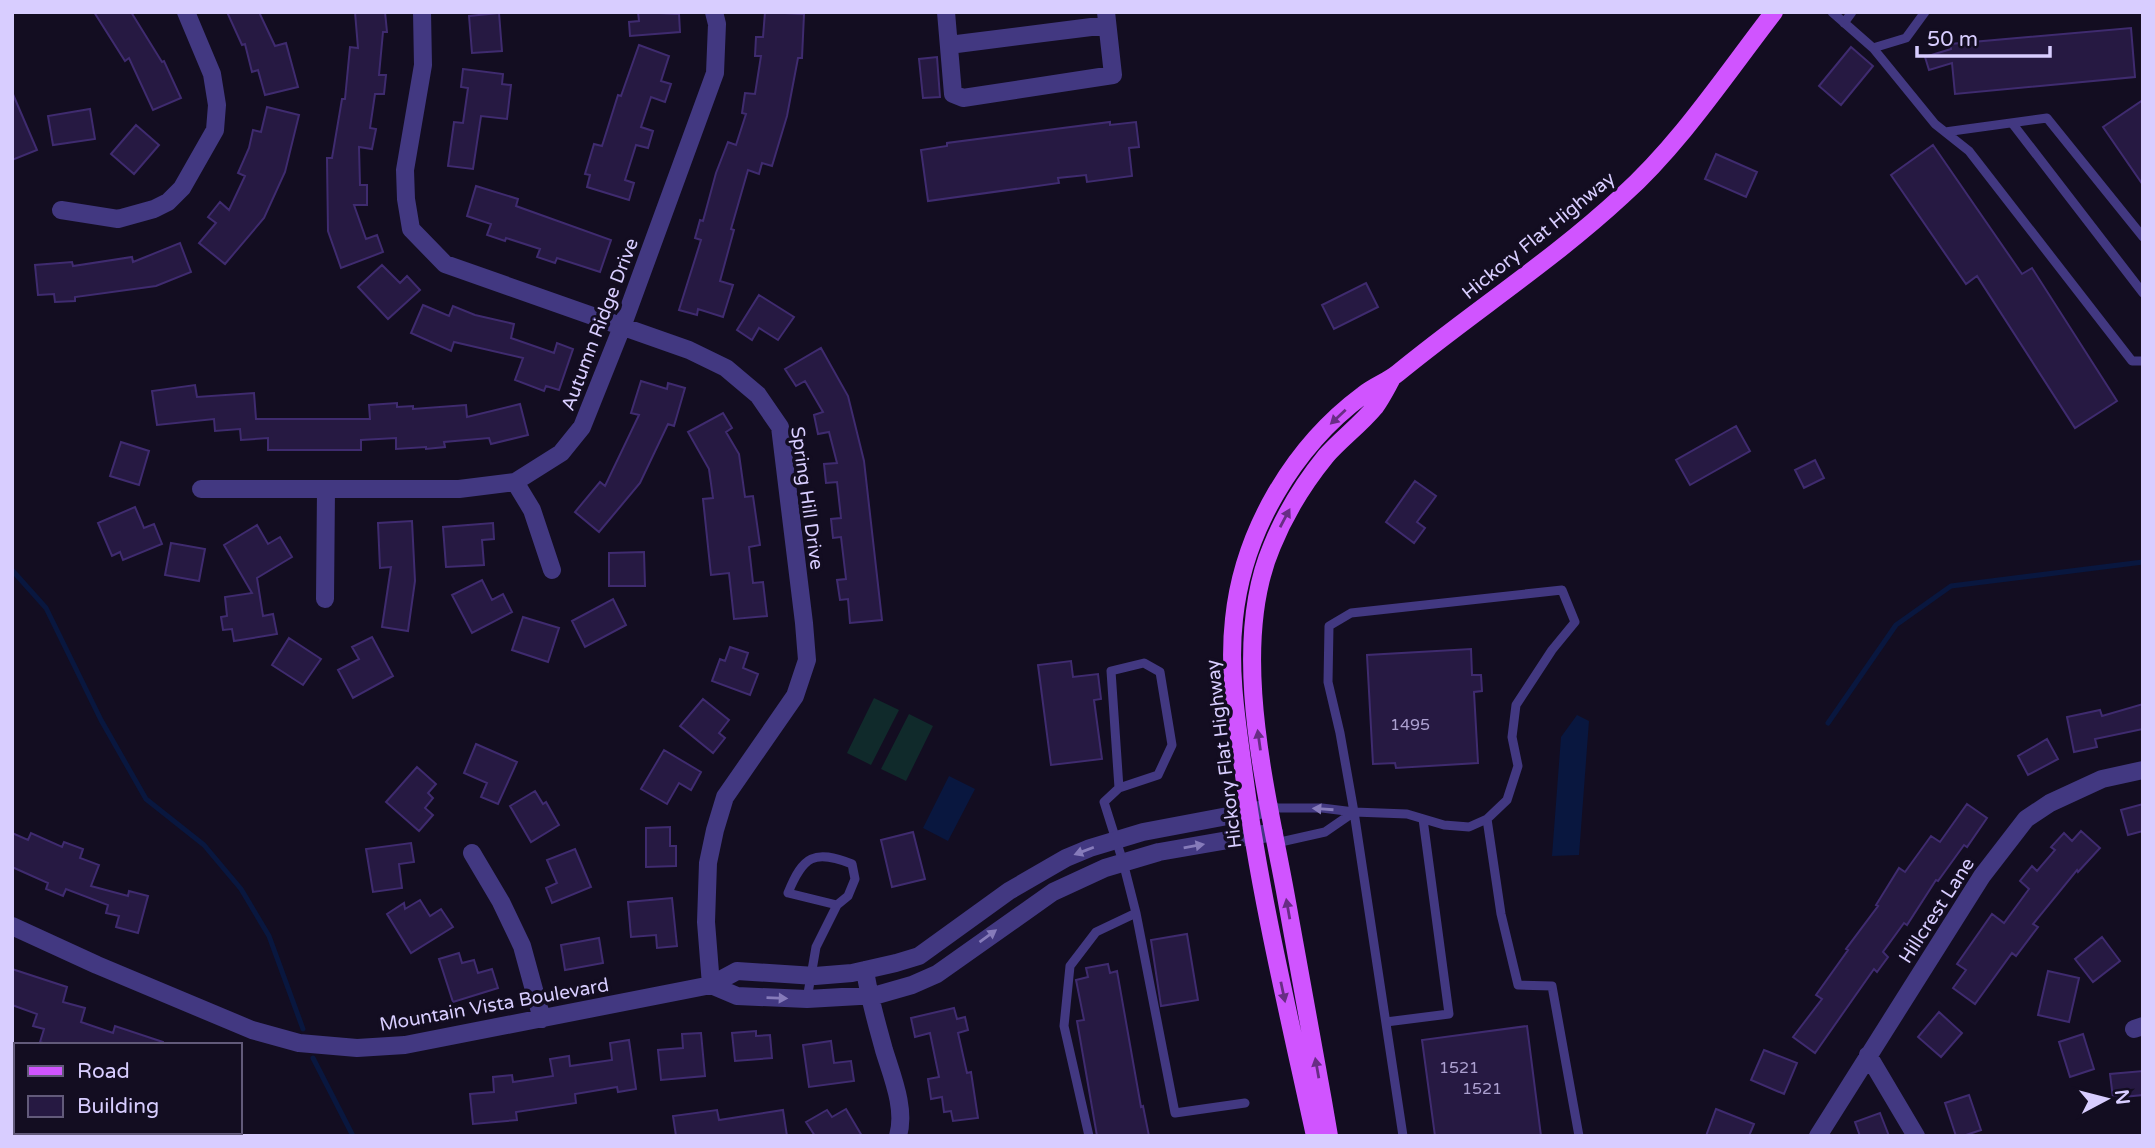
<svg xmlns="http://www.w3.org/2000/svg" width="2155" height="1148" font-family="'Varela Round',sans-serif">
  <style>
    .green { fill: #102a2b }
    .water { fill: #09173f }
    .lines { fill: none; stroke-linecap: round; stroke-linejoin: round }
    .stream { stroke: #09173f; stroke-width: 5 }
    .building { fill: #261942; stroke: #3f2b6f; stroke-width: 2 }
    .service { stroke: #423881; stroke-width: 9 }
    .minor { stroke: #423881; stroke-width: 18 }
    .primary { stroke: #d054ff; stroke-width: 18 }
    .oneway { fill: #682d85 }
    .oneway2 { fill: #867bba }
    .labels { text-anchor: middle; stroke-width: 7; stroke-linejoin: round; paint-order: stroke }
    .number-label { font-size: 16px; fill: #aca0d0 }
    .street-label { font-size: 19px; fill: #d8cdff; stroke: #130d21 }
  </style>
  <rect width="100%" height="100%" fill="#130d21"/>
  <!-- green -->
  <path class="green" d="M874,698L899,710L871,765L847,753Z
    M909,714L933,726L906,781L881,769Z"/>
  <!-- water -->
  <path class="water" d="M1577,715L1589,721L1579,855L1552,856L1561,737Z
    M949,776L975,789L948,841L923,828Z"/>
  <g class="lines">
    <!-- stream -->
    <path class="stream" d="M12,570L46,608L101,720L146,799L204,845L241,889L269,936L303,1029
      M1828,723L1896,625L1951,586L2143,562
      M313,1058L353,1136"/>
  </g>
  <!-- building -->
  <path class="building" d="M94,12H131L162,62L164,61L181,98L153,110L129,58L125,61Z
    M227,12H259L275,46L286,43L298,87L265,95L258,70L252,72L245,44L242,45Z
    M355,12H385L387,32H383L379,75H386L384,94H375L370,128L376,129L372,149L359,147L360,185H367V205H354L366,239L377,235L383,252L341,268L328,231L327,158H332L342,99H345L350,47L358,48Z
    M638,12L679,14L680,32L630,36L629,22L639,21Z
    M765,12L804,14L802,58H798L787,116L772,166L762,163L759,174L748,170L731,229L734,230L720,281L733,285L723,317L698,309L697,315L679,310L701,240L695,238L700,220L703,221L716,173L728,142L736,145L746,114L742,113L745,93L755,94L761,56H755L756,37H763Z
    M499,13L502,51L472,53L469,16Z
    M2131,28L2135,77L1955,94L1952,63L1929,70L1925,57L1951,49L1950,44Z
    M639,45L669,56L661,81L671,84L665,102L651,97L641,127L653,131L648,148L636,145L625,180L634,183L629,200L587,187L590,175L585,174L594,144L602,146L618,95L621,96Z
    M1851,47L1873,66L1841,105L1819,86Z
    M937,57L940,97L923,98L919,59Z
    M463,69L503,74L502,84L511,85L507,119L481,116L473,169L448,166L454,122L463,123L468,88L461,87Z
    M12,92L37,150L12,160Z
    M2143,100V185L2103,127Z
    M267,107L299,115L285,172L264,218L225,264L199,243L216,223L208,217L220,202L229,210L245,176L238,173L249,148L253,130L261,132Z
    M90,109L95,139L53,145L48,116Z
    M1110,122V125L1136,122L1139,147L1129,148L1132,176L1087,182L1086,175L1058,178L1059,183L928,201L921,150L947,146V143Z
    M136,125L159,145L134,174L111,154Z
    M1933,145L2022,274L2032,268L2117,401L2075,428L1977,276L1966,284L1891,175Z
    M1716,154L1757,172L1746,197L1705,179Z
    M476,186L518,199L516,206L611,240L600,272L557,258L555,263L537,257L540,249L506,238L505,241L487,235L491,224L467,216Z
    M180,243L191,272L156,286L75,297V301L55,302L54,294L38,295L35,265L72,262L73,266L132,257L133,262Z
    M382,265L400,283L407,276L420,290L388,319L358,287Z
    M1366,283L1378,307L1334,329L1322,305Z
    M759,295L794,317L778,340L759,328L752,340L737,330Z
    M423,305L449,316L453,306L475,315L514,324L511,338L554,353L557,343L573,349L559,390L546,386L544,391L515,380L523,358L454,342L451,351L411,333Z
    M821,348L848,396L864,461L882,620L850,623L848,599L840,600L837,580L846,579L841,537L833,538L831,519L841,518L837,482L826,483L824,464L837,463L829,432L818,434L814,415L823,412L805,381L796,386L785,369Z
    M641,381L667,389L668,383L685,388L674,426L668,424L640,483L599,532L575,512L600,482L605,486L639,415L631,413Z
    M195,385L197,397L254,393L256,419H370L369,405L397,403V407L413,406V409L466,405L467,417L520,404L528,435L491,444L489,438L444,442L445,447L426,449V447L396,449V438L361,440V450H268V438L241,440L240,429L215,431L214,419L157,425L152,391Z
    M723,413L732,428L726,432L739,454L745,497L753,496L760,545L749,547L753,583L763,582L767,616L734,619L729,573L711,575L703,499L713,498L709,469L688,432Z
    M1736,426L1750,451L1690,485L1676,460Z
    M121,442L149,451L139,485L110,476Z
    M1815,460L1824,478L1804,488L1795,470Z
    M1415,481L1436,496L1417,522L1425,528L1414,543L1386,522Z
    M135,507L144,528L154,524L162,544L123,560L120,552L112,556L98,523Z
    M412,521L415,581L408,631L382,627L391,567L380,568L378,523Z
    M493,523L494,539L482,540L484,565L446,567L443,527Z
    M257,525L268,544L280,537L292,557L257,578L263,616L273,614L277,634L234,641L232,629L223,630L221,617L227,616L225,597L252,593L224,545Z
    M171,543L205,549L199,581L165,575Z
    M644,552L645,586H609V553Z
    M482,580L492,600L503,594L512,612L472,633L452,595Z
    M613,599L626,625L585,647L572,621Z
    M523,617L559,628L548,662L512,650Z
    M372,637L393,676L353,698L338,670L359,659L352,647Z
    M289,638L321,659L303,685L272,665Z
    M730,647L748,653L743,668L758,674L750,695L712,681L720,659L725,661Z
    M1471,649L1472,675H1481L1482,691L1474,692L1478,763L1396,768L1395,763L1373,764L1367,655Z
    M1071,661L1073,677L1098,674L1101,699L1094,700L1102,759L1051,765L1038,665Z
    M703,699L729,720L719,733L725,738L713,753L680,726Z
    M2143,704V729L2095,739L2097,747L2074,752L2067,717L2100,710L2102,716Z
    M2047,739L2058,759L2028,775L2018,756Z
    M476,744L517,762L498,804L481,797L487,783L464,773Z
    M664,750L701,772L691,790L679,783L667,804L641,789Z
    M417,767L436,784L428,793L433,798L425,808L433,815L419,831L386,802Z
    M535,791L543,804L546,802L559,825L531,842L510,806Z
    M1967,804L1987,818L1967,847L1964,845L1938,881L1936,880L1907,925L1904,923L1883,952L1888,957L1877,972L1874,969L1815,1053L1793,1037L1822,999L1816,995L1848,950L1846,949L1878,906L1876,905L1899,868L1905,872L1931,836L1940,842Z
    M2143,804V831L2128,835L2121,810Z
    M670,827V846H676V866L646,867V828Z
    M2081,831L2100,848L2078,872L2077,870L2033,924L2038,927L2016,956L2012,953L1975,1004L1953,988L1966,970L1957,964L1992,914L2004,923L2029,889L2020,881L2032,866L2037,871L2055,850L2051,847L2064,833L2072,841Z
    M913,832L925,879L892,887L881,840Z
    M12,833L28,840L31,833L62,847L64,842L83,849L80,858L99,865L91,886L128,896L129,891L148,896L138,933L116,927L119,916L106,913L108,905L66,889L63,896L46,889L48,883L12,867Z
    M411,843L414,862L399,864L402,888L373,892L366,849Z
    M575,849L591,887L552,903L546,888L557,883L547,860Z
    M672,898L677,946L657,948L656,935L631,937L628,902Z
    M420,900L430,916L441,909L453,927L411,953L387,914L404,903L405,909Z
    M1187,934L1198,1000L1161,1006L1151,940Z
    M2102,937L2120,961L2093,982L2075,959Z
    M599,938L603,963L565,970L561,945Z
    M459,953L462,963L474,960L478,973L492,969L498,988L453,1002L439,959Z
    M1108,964L1110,973L1117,971L1141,1107L1143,1106L1149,1136H1097L1077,1021L1084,1020L1076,980L1088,977L1086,968Z
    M12,969L67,987L63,1002L85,1008L81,1022L113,1033L115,1026L163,1042V1045H49L40,1042L44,1029L33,1026L37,1014L12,1005Z
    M2048,971L2079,978L2069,1022L2038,1015Z
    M954,1008L957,1019L965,1017L968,1030L958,1033L967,1073L971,1072L978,1118L953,1121L951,1111L944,1112L942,1097L931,1099L928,1079L939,1077L930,1033L915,1037L911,1018Z
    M1939,1012L1962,1033L1941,1057L1918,1037Z
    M1527,1026L1541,1136H1435L1422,1040Z
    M756,1031V1036L770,1035L772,1058L735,1061L732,1033Z
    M701,1033L705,1076L661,1080L658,1050L683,1048L682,1034Z
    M2083,1034L2094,1069L2070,1077L2059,1042Z
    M629,1040L636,1089L618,1092L617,1087L575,1094L576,1103L516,1112L517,1120L473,1124L470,1094L494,1092L493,1077L512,1075L513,1082L553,1076L550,1059L569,1056L570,1066L612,1060L610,1043Z
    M831,1041L834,1063L851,1061L854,1081L809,1087L803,1045Z
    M1764,1050L1797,1063L1784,1094L1751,1080Z
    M2143,1071V1095L2113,1098L2110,1074Z
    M1969,1095L1981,1130L1963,1136H1956L1945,1103Z
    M846,1109L862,1136H815L806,1122L827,1110L832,1117Z
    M1716,1109L1754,1124L1749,1136H1706Z
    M717,1110L719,1120L783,1110L787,1136H676L673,1116Z
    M1880,1113L1889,1136H1860L1855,1122Z"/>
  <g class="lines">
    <!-- service -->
    <path class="service" d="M1832,12L1873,48L1906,38L1925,12
      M1844,23L1852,12
      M1873,48L1935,124L1969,151L2132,361H2143
      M2012,123L2143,293
      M1945,132L2047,118L2143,237
      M1270,808H1322L1354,812L1325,832L1276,843
      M1354,812L1407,814L1444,825L1469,827L1487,819L1507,800L1518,766L1512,737L1516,705L1552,650L1575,622L1562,590L1351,613L1329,626L1328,682L1340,733L1354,812L1403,1136
      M1487,819L1501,914L1518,985L1552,986L1579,1136
      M1136,913L1175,1113L1245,1103
      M807,999L816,947L837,905L848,896L855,879L852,864C814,849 803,856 788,893L837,905
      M1386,1022L1449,1014L1423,819
      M1089,1136L1064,1026L1070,966L1096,932L1136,913L1123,862L1104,802L1119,788L1158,775L1172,745L1160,672L1144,663L1111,671L1119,788"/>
    <!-- minor -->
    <path class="minor" d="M422,12L423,65L405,170L406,199L411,229L445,264L689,350L726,368L758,395L780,427L804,623L807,660L795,696L725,797L715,830L708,863L706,922L711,985
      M946,12L953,94L963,98L1113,75L1106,12
      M949,45L1107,25
      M61,210L118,219L154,209L168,202L182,188L215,130L217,105L212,74L186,12
      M515,482L532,510L552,570
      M201,489H459L515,482L561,453L582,427L622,327L715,73L717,24L714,12
      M325,599L326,489
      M472,853L501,902L522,946L542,1019
      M12,926L97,965L252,1030L299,1043L357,1048L405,1045L711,985L737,971L815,976L852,973L896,963L919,956L1009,891L1066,858L1090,848L1143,832L1270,808
      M865,970C869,998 877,1024 884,1050C892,1076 906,1109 898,1136
      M711,985L737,996L807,999L877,995L912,985L937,974L1053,892L1105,868L1159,852L1274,832
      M2134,1029L2143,1026
      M1868,1055L1916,1136
      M1818,1136L1982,876L2026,819L2050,803L2102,779L2143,770"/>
    <!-- primary -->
    <path class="primary" d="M1315,1136C1289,1016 1260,896 1244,775C1237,723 1228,671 1234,619C1243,532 1293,447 1363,395C1374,386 1387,382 1398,373C1471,313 1553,260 1622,196C1680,144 1726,74 1774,12
      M1329,1136C1315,1054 1300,972 1285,891C1266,788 1229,646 1272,546C1285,514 1304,483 1326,456C1341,439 1360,425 1375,407C1381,399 1386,389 1391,380"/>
  </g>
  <!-- one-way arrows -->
  <defs><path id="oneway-solid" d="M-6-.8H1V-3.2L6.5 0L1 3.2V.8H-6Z" transform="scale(1.75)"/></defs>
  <g class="oneway">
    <use href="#oneway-solid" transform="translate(1338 417) rotate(137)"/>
    <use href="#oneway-solid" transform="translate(1285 518) rotate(-62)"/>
    <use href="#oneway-solid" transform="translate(1259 740) rotate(-98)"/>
    <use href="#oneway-solid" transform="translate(1288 909) rotate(-100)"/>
    <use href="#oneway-solid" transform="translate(1283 992) rotate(78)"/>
    <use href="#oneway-solid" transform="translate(1317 1068) rotate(-100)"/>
  </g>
  <g class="oneway2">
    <use href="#oneway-solid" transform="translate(1323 809) rotate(-176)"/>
    <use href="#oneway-solid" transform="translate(1194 846) rotate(-10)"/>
    <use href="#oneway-solid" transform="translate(1084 851) rotate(159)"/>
    <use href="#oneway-solid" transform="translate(988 936) rotate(-36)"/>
    <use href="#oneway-solid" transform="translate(777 998) rotate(2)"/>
  </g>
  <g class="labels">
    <!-- number labels -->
    <g class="number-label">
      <text x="1410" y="730">1495</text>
      <text x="1459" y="1073">1521</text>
      <text x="1482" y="1094">1521</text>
    </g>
    <!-- street labels -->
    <g class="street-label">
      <text transform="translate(1538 235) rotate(-39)" y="7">Hickory Flat Highway</text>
      <text transform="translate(599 324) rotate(-69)" y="7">Autumn Ridge Drive</text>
      <text transform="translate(808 498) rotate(82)" y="7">Spring Hill Drive</text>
      <text transform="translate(1223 754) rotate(-97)" y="7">Hickory Flat Highway</text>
      <text transform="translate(1936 910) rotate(-57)" y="7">Hillcrest Lane</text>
      <text transform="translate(494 1004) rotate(-10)" y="7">Mountain Vista Boulevard</text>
    </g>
  </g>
  <!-- border -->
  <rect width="2155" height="1148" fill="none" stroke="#d8cdff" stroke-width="28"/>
  <!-- legend -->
  <rect x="14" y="1043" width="228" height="91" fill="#130d21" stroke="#625a7a" stroke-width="2"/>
  <rect x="28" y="1066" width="35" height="10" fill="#d054ff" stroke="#625a7a" stroke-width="2"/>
  <text x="77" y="1078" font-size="21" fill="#d8cdff">Road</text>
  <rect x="28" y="1096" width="35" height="21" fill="#261942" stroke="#625a7a" stroke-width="2"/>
  <text x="77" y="1113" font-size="21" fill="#d8cdff">Building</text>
  <!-- north arrow -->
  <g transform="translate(2106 1099) rotate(83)" stroke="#130d21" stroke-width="5" paint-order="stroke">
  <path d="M0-5L12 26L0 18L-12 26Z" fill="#d8cdff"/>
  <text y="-10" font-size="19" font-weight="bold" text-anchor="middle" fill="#d8cdff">N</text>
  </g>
  <!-- scale -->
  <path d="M1917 46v10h133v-10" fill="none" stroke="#d8cdff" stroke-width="3.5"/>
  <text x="1927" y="46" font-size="21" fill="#d8cdff" stroke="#130d21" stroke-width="5" paint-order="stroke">50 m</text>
</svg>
